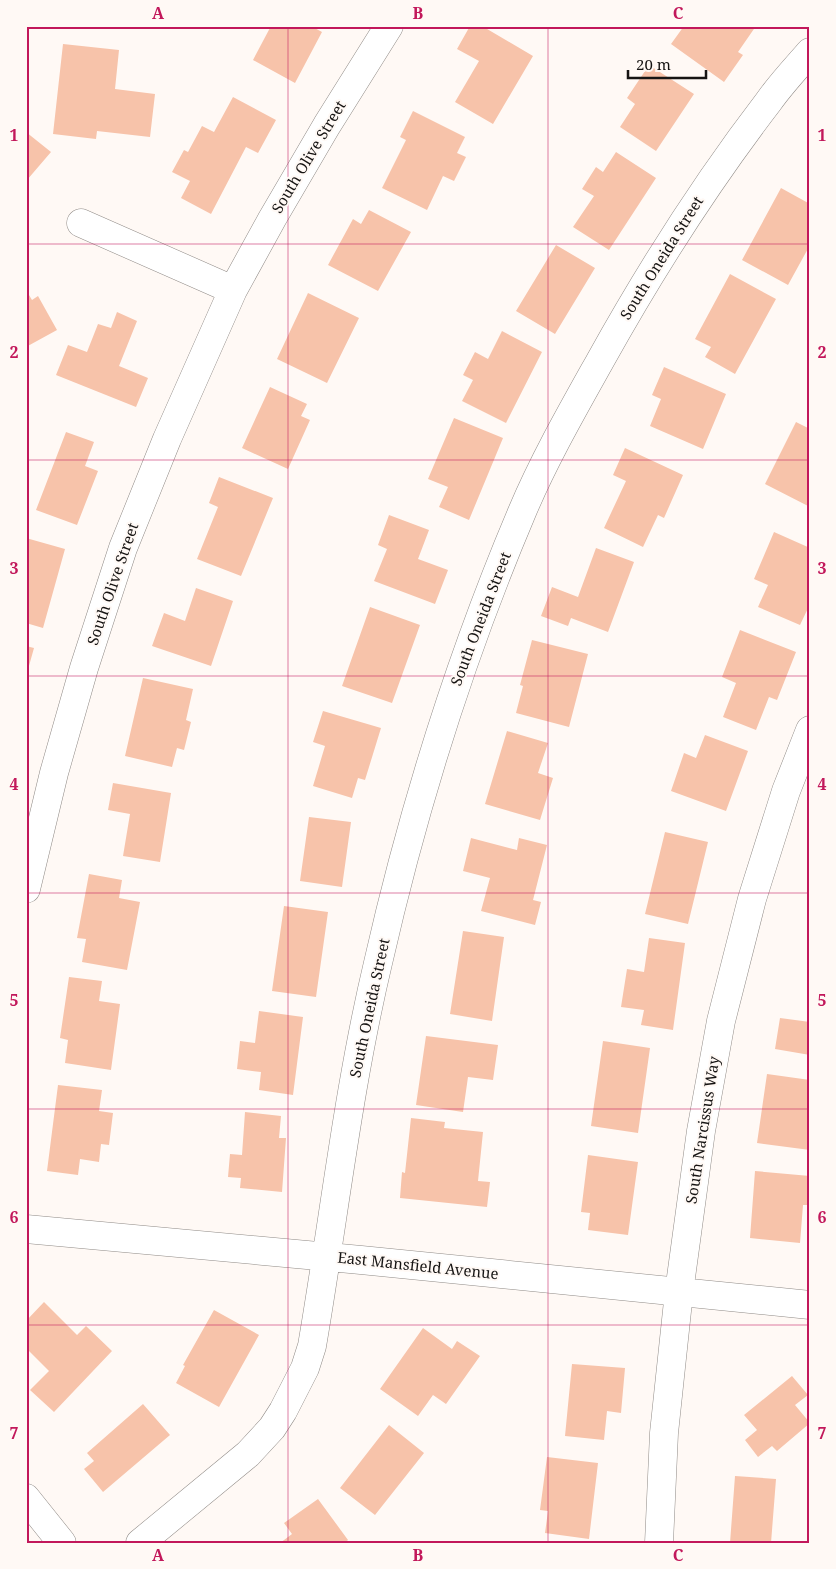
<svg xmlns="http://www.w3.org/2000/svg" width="836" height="1569" font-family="'Noto Serif',serif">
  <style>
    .building { fill: #f7c3aa }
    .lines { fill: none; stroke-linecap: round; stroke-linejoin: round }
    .minor-casing { stroke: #908b87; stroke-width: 29 }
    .minor { stroke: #fff; stroke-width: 28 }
    .grid { fill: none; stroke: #c2185b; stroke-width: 1; stroke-opacity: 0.55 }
    .labels { text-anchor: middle; stroke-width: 4; stroke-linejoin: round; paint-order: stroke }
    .street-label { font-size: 15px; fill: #161413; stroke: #fff9f5 }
    .neatline { fill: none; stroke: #c2185b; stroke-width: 2 }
    .grid-label { font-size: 16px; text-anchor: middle; font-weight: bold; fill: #c2185b }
  </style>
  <rect width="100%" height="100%" fill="#fff9f5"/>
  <!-- building -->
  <path class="building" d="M271,26H311L322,32L295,83L253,60Z
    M470,26H482L533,56L493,124L455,102L479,61L457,49Z
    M684,26H756L738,52L743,55L724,82L671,44Z
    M63,44L119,50L115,89L155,94L150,137L97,131L96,139L53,134Z
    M649,65L694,94L656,151L620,127L635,104L627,98Z
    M233,97L276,120L258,153L246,147L211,214L181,198L190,181L172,172L184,150L188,152L202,126L214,132Z
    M413,111L465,137L457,153L466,157L454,181L443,176L427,210L382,188L406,140L400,137Z
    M26,132L51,152L27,180L26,179Z
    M616,152L656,178L609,250L573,227L594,196L582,189L596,167L603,172Z
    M781,188L810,204V245L788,285L742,260Z
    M369,210L411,232L378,291L328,265L353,219L361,224Z
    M556,245L595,268L555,334L516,311Z
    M730,274L776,299L735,374L705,357L711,347L695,339Z
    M26,290L32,300L38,296L57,330L26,347Z
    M308,293L359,318L327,383L277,359Z
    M117,312L137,321L119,366L148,378L136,407L56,375L68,345L87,352L98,324L111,328Z
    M502,331L542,352L506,423L462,401L473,380L463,375L475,352L488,359Z
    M664,367L726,394L703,449L650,426L661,399L652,395Z
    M270,387L307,404L301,416L310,420L288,469L242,448Z
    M454,418L503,438L469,520L439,507L448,487L428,479Z
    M796,422L810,429V507L765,484Z
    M66,432L94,442L85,466L98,471L77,525L36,510Z
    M625,448L683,475L664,518L658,515L643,547L604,528L626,481L613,475Z
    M219,477L273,498L241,576L197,559L218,507L209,503Z
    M389,515L429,530L418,559L448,570L435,604L374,581L387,549L378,545Z
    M774,532L810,548V604L800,625L758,607L768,585L754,579Z
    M26,538L65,549L43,628L26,623Z
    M596,548L634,562L608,632L571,618L568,626L541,616L552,587L578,597Z
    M196,588L233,601L211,666L152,646L164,613L185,621Z
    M370,607L420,625L392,703L342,686Z
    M740,630L796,652L777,700L769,697L756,730L723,717L736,683L722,677Z
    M532,640L588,654L569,727L516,713L523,686L520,685Z
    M26,646L34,648L27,673H26Z
    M143,678L193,689L186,720L191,722L184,750L177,748L172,767L125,756Z
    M323,711L381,728L365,780L358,778L352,798L313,786L325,746L313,742Z
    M507,731L548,743L538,773L553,778L540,820L485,804Z
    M705,735L748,751L726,811L671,791L684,753L696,758Z
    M113,783L171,793L160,862L123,856L130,814L108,810Z
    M309,817L351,822L342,887L300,881Z
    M665,832L708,842L688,924L645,914Z
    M471,838L517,850L519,838L547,845L533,900L541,902L535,925L481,911L490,878L463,871Z
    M89,874L122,880L119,898L140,902L127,970L82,962L86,939L77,938Z
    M284,906L328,912L316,997L272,991Z
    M463,931L504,937L492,1021L450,1014Z
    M649,938L685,943L673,1030L641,1025L644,1010L621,1007L627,969L644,972Z
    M69,977L102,981L99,1001L120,1004L111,1070L65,1063L68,1040L60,1038Z
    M259,1011L303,1017L293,1095L259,1090L261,1072L237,1069L240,1041L255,1043Z
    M780,1018L810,1022V1055L775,1049Z
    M426,1036L498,1045L493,1080L468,1077L463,1112L416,1105Z
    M603,1041L650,1048L638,1133L591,1126Z
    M767,1074L810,1080V1150L757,1143Z
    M58,1085L102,1090L99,1111L113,1113L109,1145L101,1144L99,1162L80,1159L78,1175L47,1171Z
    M245,1112L281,1116L279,1138H286L282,1192L240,1188L241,1178L228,1177L230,1154L242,1155Z
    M411,1118L445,1122L444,1128L483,1132L478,1181L490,1182L487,1207L400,1198L402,1172L405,1173Z
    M588,1155L638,1162L628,1235L588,1230L590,1213L581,1212Z
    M755,1171L810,1176V1205H803L800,1243L750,1238Z
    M44,1302L77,1335L86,1326L112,1351L54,1412L30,1390L49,1371L26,1348V1321Z
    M214,1310L259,1335L219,1407L176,1383L185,1366L183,1365Z
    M423,1328L452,1349L457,1341L480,1356L446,1404L433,1395L418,1416L380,1389Z
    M572,1364L625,1368L621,1413L607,1411L604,1440L565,1436Z
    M792,1376L808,1395L795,1405L810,1423L777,1451L772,1446L758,1457L745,1440L757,1430L744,1415Z
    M143,1404L170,1435L103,1492L84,1469L94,1461L87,1453Z
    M389,1425L424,1453L375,1515L340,1488Z
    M547,1457L598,1463L589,1539L545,1533L548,1511L540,1510Z
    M735,1476L776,1479L771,1543H730Z
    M318,1499L348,1540L345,1543H280L292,1534L284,1523Z"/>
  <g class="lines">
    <!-- minor casing -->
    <g class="minor-casing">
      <path id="minor" d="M81,223L233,290
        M26,889L54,773L84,668L123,548L167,439L233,290L272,219L327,125L389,26
        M26,1229L361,1260L810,1305
        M26,1498L62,1543
        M140,1543L248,1454L272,1428L283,1411L305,1368L312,1346C334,1218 348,1089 378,963C413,809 460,658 522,512C544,460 572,411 600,361C650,271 706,183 769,101C781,84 796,68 810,52
        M659,1543L664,1433L679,1292L701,1131L721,1021L752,899L786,791L810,730"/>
    </g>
    <!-- minor -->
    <use href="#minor" class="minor"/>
  </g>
  <!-- grid -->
  <path class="grid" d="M288,26V1543M548,26V1543M26,244H810M26,460H810M26,676H810M26,893H810M26,1109H810M26,1325H810"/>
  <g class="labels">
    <!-- street labels -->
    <g class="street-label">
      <text transform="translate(309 157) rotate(-59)" y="5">South Olive Street</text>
      <text transform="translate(662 258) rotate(-58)" y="5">South Oneida Street</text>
      <text transform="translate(113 584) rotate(-71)" y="5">South Olive Street</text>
      <text transform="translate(481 619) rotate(-69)" y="5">South Oneida Street</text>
      <text transform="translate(370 1008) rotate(-78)" y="5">South Oneida Street</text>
      <text transform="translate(703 1130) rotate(-81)" y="5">South Narcissus Way</text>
      <text transform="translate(418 1266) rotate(6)" y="5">East Mansfield Avenue</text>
    </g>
  </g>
  <!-- border -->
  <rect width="836" height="1569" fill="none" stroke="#fff9f5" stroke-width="55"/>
  <!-- scale -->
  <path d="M628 70v8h78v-8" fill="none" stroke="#161413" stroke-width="2.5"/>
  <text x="636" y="70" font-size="15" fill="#161413" stroke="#fff9f5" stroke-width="4" paint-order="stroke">20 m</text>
  <rect x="28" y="28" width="780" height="1514" class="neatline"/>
  <g class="grid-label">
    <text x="158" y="19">A</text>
    <text x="418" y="19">B</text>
    <text x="678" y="19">C</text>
    <text x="14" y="141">1</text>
    <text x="822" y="141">1</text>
    <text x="14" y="358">2</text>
    <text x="822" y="358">2</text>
    <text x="14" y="574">3</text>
    <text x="822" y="574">3</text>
    <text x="14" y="790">4</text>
    <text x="822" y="790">4</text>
    <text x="14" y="1006">5</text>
    <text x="822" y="1006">5</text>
    <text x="14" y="1223">6</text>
    <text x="822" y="1223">6</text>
    <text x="14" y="1439">7</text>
    <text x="822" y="1439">7</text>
    <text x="158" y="1561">A</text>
    <text x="418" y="1561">B</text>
    <text x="678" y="1561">C</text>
  </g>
</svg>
